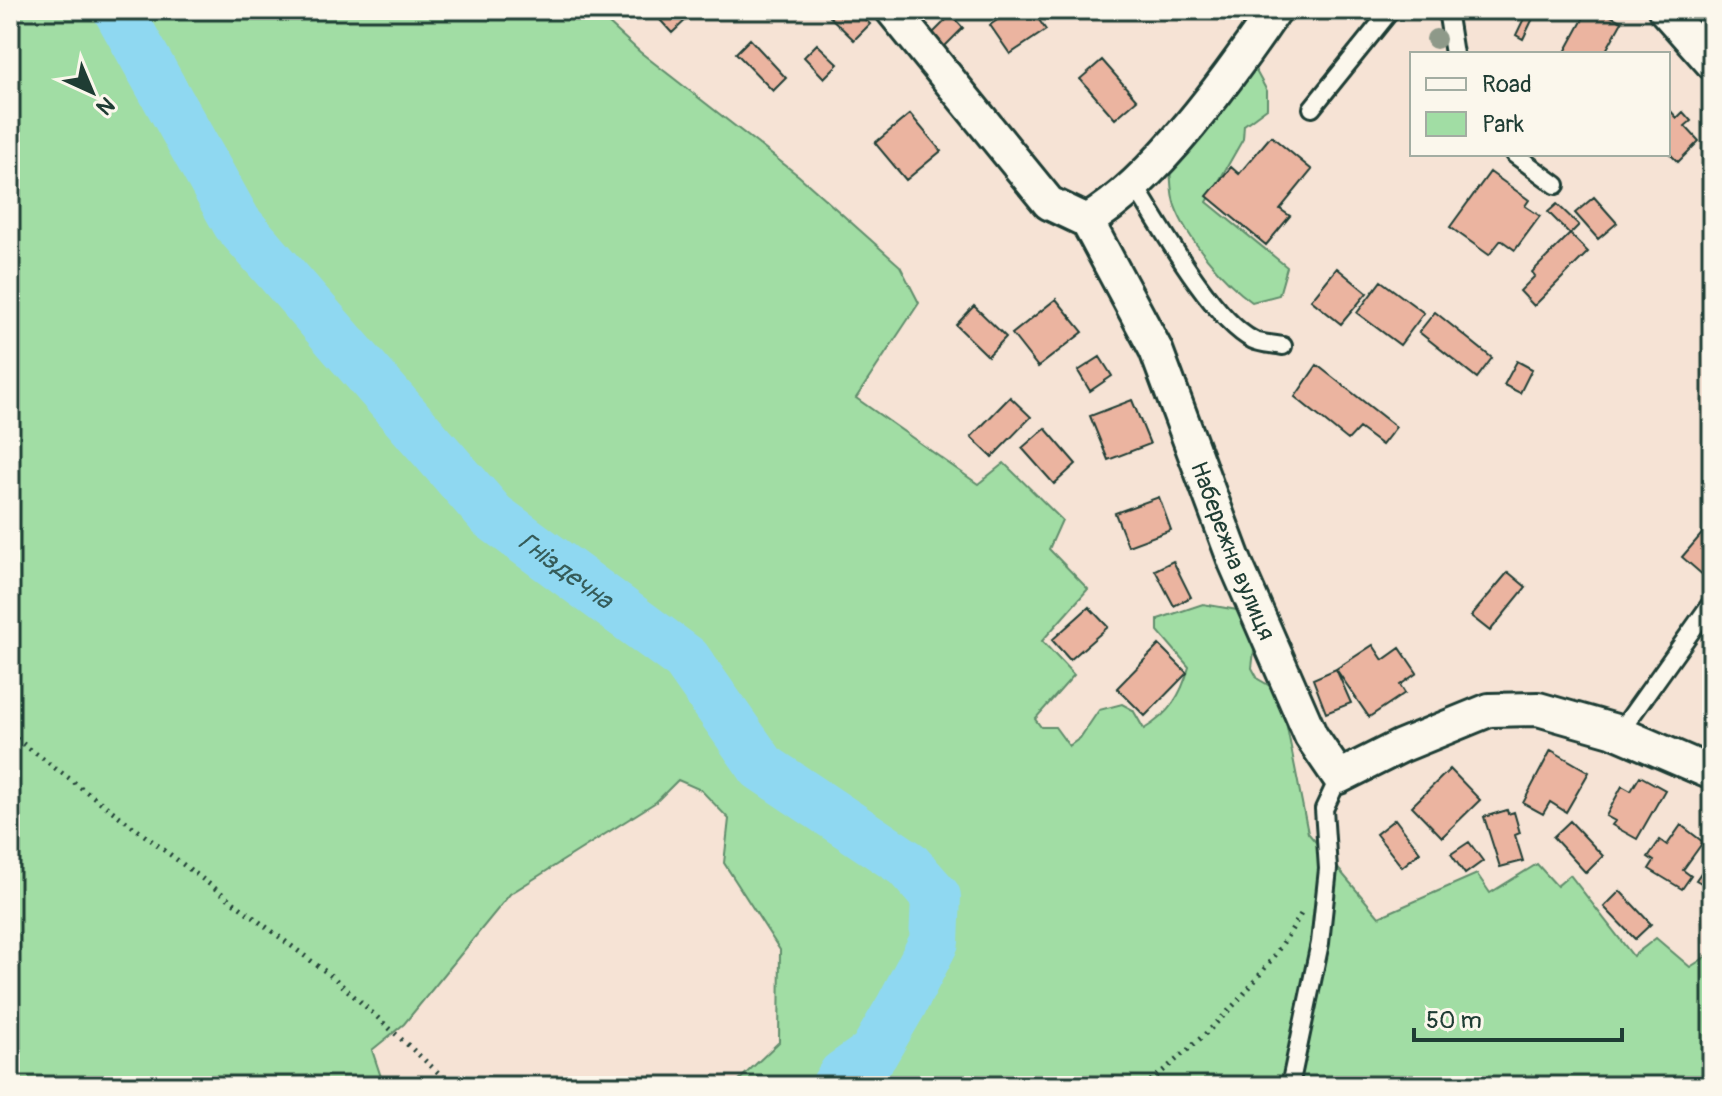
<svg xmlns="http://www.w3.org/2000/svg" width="1722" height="1096" font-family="Pangolin,sans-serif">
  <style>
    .green { fill: #a1dda4; stroke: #608d6c; stroke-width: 2 }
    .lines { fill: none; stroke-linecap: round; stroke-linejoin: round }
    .river { stroke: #8fd8f1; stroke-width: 50 }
    .building { fill: #ebb4a0; stroke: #1f3d34; stroke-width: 2 }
    .service-casing { stroke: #1f3d34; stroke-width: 22 }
    .minor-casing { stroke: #1f3d34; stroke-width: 38 }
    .path { stroke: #1f3d34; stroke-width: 5; stroke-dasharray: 2 6; stroke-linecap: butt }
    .service { stroke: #fbf7ec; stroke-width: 16 }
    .minor { stroke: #fbf7ec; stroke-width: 32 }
    .tree { fill: #8e9989 }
    .labels { text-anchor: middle; stroke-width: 6; stroke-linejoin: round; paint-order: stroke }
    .street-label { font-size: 24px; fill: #1f3d34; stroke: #fbf7ec }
    .water-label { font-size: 26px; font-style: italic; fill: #355c5a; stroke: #fbf7ec }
  </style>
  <rect width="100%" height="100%" fill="#f6e3d5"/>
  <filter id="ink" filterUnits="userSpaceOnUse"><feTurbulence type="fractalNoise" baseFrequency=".0125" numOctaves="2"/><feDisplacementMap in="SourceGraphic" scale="16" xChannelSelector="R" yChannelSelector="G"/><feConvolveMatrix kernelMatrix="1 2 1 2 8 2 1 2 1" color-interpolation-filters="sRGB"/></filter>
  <g filter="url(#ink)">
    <!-- green -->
    <path class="green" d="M10,10H594L640,52L799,176L900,266L919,303L856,398L978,484L1004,463L1062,520L1049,549L1088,589L1042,641L1074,675L1035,719L1041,727H1055L1069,746L1080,738L1099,710L1122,704L1133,710L1144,729C1169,714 1181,696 1189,667L1158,631V619L1203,604L1237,610L1255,642L1252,668L1258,679L1277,690L1282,702L1308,833L1379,917L1477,874L1490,893L1537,864L1557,886L1570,875L1633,956L1656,938L1690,967L1712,953V1086H733L779,1042L780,950L724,863L729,819L701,790L678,780L656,802L510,894L404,1024L372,1050L384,1086H10Z
      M1256,71L1267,91V108L1244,125L1243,139L1207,202L1287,267L1279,295L1252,302C1224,282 1187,239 1175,206C1171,195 1171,180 1170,168L1240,77Z"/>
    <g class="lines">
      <!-- river -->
      <path class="river" id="s1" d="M118,10L237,223L492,516L686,659L762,767L907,864L936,897L934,942L901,1006L873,1054L843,1075L836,1086"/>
    </g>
    <!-- building -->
    <path class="building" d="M651,10H683L689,17L672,33Z
      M823,10H855L870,24L854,40Z
      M1012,10H1032L1046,30L1010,54L990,25Z
      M1528,10H1537L1523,39L1516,35Z
      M1588,10H1600L1622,22L1604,54H1564Z
      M951,15L963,28L943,48L931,35Z
      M750,39L786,78L773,91L736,53Z
      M817,44L838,64L824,78L804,57Z
      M1102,60L1137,100L1115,119L1080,79Z
      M1668,108L1677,118L1683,112L1691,121L1685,126L1699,141L1678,162L1668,152Z
      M910,114L941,151L906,180L875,143Z
      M1271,136L1312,170L1280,209L1290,216L1266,245L1207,196L1231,167L1239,174Z
      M1490,172L1529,200L1525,206L1540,216L1515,250L1501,240L1489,255L1450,227Z
      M1594,197L1617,223L1598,239L1575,213Z
      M1557,204L1579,225L1570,234L1548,212Z
      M1570,234L1588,252L1534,306L1520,291L1535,276L1532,272Z
      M1337,268L1367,293L1341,324L1311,300Z
      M1381,281L1424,313L1400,345L1357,313Z
      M1056,299L1083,332L1038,367L1012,334Z
      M974,306L1006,337L988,356L956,325Z
      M1435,312L1492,358L1477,378L1419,332Z
      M1100,357L1112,376L1090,391L1078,371Z
      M1517,361L1532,369L1520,393L1504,385Z
      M1317,365L1396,427L1382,445L1359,428L1348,440L1295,397Z
      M1010,397L1031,417L992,457L971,437Z
      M1132,400L1150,444L1108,460L1090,416Z
      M1045,428L1076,464L1054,484L1022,448Z
      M1159,497L1171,530L1128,546L1115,513Z
      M1712,522V583L1682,557Z
      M1173,561L1191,597L1174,606L1155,570Z
      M1508,572L1526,587L1490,631L1471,616Z
      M1089,607L1108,627L1070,660L1052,640Z
      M1159,645L1187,673L1145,716L1117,688Z
      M1373,645L1383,660L1400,648L1417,673L1400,685L1405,693L1369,717L1336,669Z
      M1336,669L1351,703L1326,713L1313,679Z
      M1551,750L1589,772L1566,812L1550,802L1543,814L1523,803Z
      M1450,769L1480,800L1442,837L1412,806Z
      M1640,776L1665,790L1637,839L1612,825L1615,821L1606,816L1622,786L1631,791Z
      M1507,810L1508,814L1514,812L1520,833L1515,835L1523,861L1500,867L1484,817Z
      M1395,819L1420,852L1402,867L1376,834Z
      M1570,821L1603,856L1586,873L1553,837Z
      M1681,825L1703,842L1683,870L1691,876L1682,889L1649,869L1654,861L1648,857L1660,840L1667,845Z
      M1469,842L1483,861L1465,874L1451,854Z
      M1712,857V889L1696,880Z
      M1620,891L1651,924L1635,939L1604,907Z"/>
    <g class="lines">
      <!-- service casing -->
      <g class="service-casing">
        <path id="service" d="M1447,10L1454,54
          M1312,108L1391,10
          M1514,154L1556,185
          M1134,184C1159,224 1212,319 1253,340C1261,344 1274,344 1283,346
          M1619,733L1712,602
          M1290,1086L1320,943L1328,869L1324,809L1339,777"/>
      </g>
      <!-- minor casing -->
      <g class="minor-casing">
        <g id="minor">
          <path id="s2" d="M892,10L1049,203L1087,221L1156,350L1235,562L1311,736L1339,777L1401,746L1489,710L1538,709L1612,730L1712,773"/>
          <path d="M1665,10L1712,63"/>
          <path d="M1087,221C1155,181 1230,76 1275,10"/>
        </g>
      </g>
      <!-- path -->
      <path class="path" d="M10,734L334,978L453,1086
        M1144,1086C1209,1035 1259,986 1301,914"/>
      <!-- service -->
      <use href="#service" class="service"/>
      <!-- minor -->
      <use href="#minor" class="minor"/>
    </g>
    <!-- trees -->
    <circle class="tree" cx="1436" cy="39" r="10"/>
  </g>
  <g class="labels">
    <!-- street labels -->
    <g class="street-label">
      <text dy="8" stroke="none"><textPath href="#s2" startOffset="652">Набережна вулиця</textPath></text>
    </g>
    <!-- water labels -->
    <g class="water-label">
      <text dy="9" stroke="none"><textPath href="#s1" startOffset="724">Гніздечна</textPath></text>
    </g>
  </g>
  <!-- margin -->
  <rect width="1722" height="1096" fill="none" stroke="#fbf7ec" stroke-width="40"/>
  <rect x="20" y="20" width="1682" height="1056" fill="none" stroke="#1f3d34" stroke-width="3" filter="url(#ink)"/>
  <!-- legend -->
  <rect x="1410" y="52" width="260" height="104" fill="#fbf7ec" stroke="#a3ada2" stroke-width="2"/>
  <rect x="1426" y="78" width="40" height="12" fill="#fbf7ec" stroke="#a3ada2" stroke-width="2"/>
  <text x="1482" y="92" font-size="24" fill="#1f3d34">Road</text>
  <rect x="1426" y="112" width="40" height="24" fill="#a1dda4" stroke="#a3ada2" stroke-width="2"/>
  <text x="1482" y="132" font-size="24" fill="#1f3d34">Park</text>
  <!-- north arrow -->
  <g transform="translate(92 92) rotate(136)" stroke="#fbf7ec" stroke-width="6" paint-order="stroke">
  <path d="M0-6L14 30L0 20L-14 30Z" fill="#1f3d34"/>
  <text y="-12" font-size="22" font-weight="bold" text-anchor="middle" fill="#1f3d34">N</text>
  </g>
  <!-- scale -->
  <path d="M1414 1028v12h208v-12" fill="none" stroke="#1f3d34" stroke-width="4"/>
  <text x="1426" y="1028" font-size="24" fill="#1f3d34" stroke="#fbf7ec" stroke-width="6" paint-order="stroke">50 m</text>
</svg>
